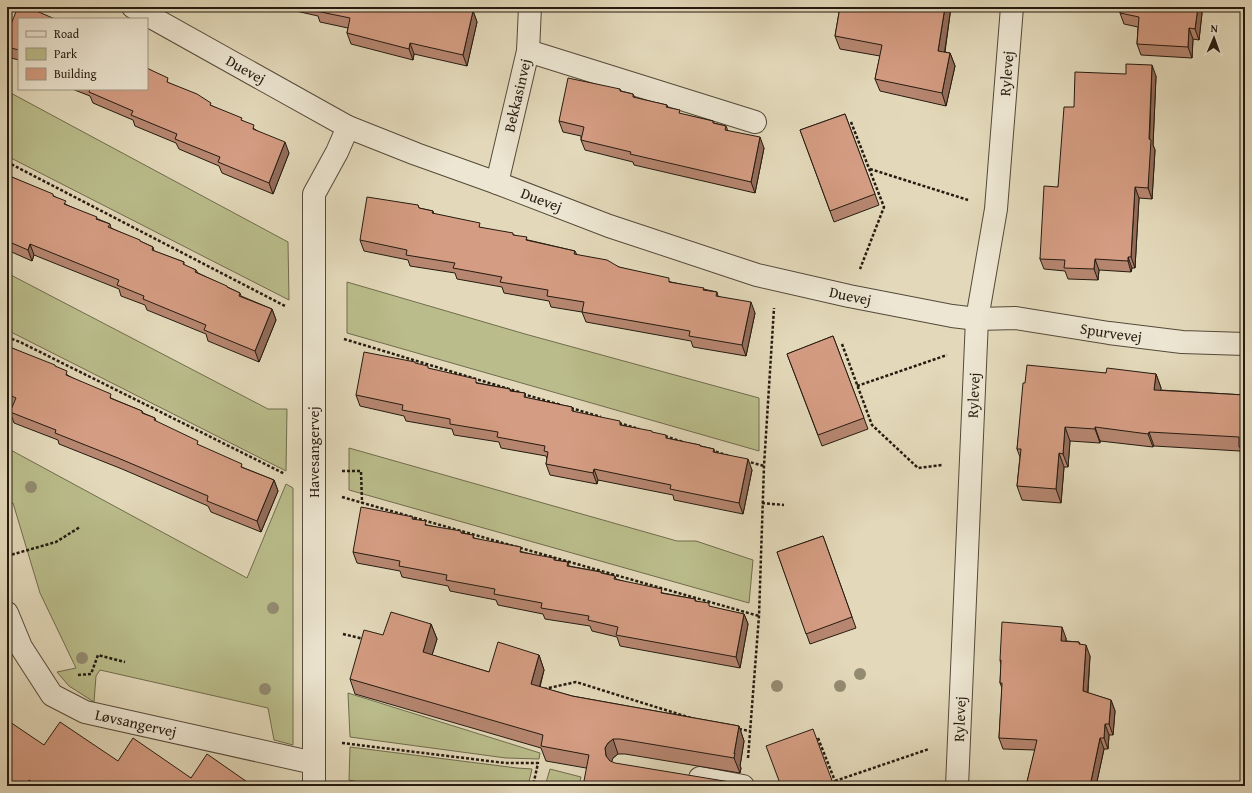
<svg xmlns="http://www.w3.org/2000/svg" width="1252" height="793" font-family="'Gentium Book Plus',serif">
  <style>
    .green { fill: #babd8b; stroke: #706c4e }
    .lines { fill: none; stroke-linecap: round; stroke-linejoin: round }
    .minor-casing { stroke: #544a3a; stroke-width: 24 }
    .path { stroke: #251b10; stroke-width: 2.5; stroke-dasharray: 3 2; stroke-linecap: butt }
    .minor { stroke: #ede6d2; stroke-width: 22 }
    .tree { fill: #938b71 }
    .wall { fill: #b68670; stroke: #251b10 }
    .shaded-wall { fill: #946d5b; stroke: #251b10 }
    .building { fill: #d49c82; stroke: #251b10 }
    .labels { text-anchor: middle; stroke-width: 3; stroke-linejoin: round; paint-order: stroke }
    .street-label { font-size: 15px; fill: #251b10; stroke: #ede6d2 }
  </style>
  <rect width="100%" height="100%" fill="#e3d9ba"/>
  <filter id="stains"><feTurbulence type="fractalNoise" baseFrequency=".005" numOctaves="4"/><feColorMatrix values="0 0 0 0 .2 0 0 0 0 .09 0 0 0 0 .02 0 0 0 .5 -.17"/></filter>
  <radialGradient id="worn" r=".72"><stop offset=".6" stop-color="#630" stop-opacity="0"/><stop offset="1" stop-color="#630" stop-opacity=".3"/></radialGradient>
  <!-- green -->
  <path class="green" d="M7,91L288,242L289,300L7,156Z
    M7,273L268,409H287L286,471L7,330Z
    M347,282L525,334L759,398V451L347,333Z
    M7,448L247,578L286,484L293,488V745L274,740L268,708L100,670L96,676L94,702L69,686L57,672L76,668L40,593L13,503L7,504Z
    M349,448L677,541H696L753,560L749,603L349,490Z
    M348,693L540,753L539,759L506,758L350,737Z
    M350,747L517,768L532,769L528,786H376L349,780Z
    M550,769L581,777L579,786H545Z"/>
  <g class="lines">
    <!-- minor casing -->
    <g class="minor-casing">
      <g id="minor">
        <path id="s1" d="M133,7L348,127L416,154L497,183L609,226L757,275L849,296L952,316L977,319L1016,318L1109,333L1182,342L1245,344"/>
        <path d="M528,51L755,122"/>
        <path id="s2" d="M497,183L528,51L530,7"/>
        <path id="s3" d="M7,613L21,647L52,695L85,712L314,763"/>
        <path d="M700,778L743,786"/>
        <path d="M314,786V194L337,152L348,127"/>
        <path id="s4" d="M957,786L977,319L996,209L1012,7"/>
      </g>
    </g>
    <!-- path -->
    <path class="path" d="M851,122L884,207L860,269
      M7,162L285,306
      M870,169L968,200
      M7,337L20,342L285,474
      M344,339L519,392
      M842,344L872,425L918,468L942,465
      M857,386L947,355
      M523,394L561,405
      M571,408L601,417
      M619,423L639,429
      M665,436L683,442
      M711,450L729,456
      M746,461L764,466
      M342,471H361L362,503
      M342,497L759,616
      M762,503L784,505
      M7,556L56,542L80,527
      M343,634L364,639
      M78,675L91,674L98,655L125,662
      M544,689L576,682L691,718
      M739,729L750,731
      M818,738L837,786
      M342,743L505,763H538L533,786
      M748,758L759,616L764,466L774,308
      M835,781L929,749"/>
    <!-- minor -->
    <use href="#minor" class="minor"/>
  </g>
  <!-- trees -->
  <g class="tree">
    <circle cx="31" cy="487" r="6"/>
    <circle cx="273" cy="608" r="6"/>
    <circle cx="82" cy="658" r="6"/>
    <circle cx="860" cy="674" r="6"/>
    <circle cx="777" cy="686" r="6"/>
    <circle cx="840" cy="686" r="6"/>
    <circle cx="265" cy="689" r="6"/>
  </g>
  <!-- wall -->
  <path class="wall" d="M278,7H456L473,11L477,22L467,66L414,54L413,60L351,44L347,33L348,28L320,22L318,16Z
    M840,7H951L945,52L950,53L955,66L946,106L880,91L875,79L880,56L840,49L835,36Z
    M1121,7H1200L1202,13L1199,40L1193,39L1192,58L1141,55L1137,44L1138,27L1124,24L1120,13Z
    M19,19V60L7,57V34Z
    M1156,76L1153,145L1155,150L1152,199L1139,198L1135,268H1132L1131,272L1099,270L1098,280L1068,279L1065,271L1044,269L1040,259L1058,187L1074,107Z
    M169,83L212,106L243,121L289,153L273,194L222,173L219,166L179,149L176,143L135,126L133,120L93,103L90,96L72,89H147Z
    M620,89L621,91L633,94L635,98L667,105L668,108L681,114L713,121L714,123L726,126L728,131L764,148L755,193L634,165L633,162L585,150L581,140V136L563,132L559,121Z
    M845,114L879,205L834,222L800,130Z
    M7,175L54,196L67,205L98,219L110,224L111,228L153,247L154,251L184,262V265L196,270L198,273L240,293L241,296L272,309L276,320L259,362L208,341L206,334L147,310L145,305L121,296L119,289L34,255L32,261L7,250Z
    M418,205L419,208L433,211L434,214L482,228L514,235L528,240L575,251L577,255L671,282L717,292L718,296L755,313L746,356L693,347L691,341L586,322L582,312L551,307L549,301L504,293L502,287L457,279L455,273L410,266L408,260L364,251L360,240Z
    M833,336L868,429L822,446L787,354Z
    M7,346L56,367L69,376L113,399L142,411L143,413L155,418L156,422L200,446L244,468L274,480L278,491L261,532L211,512L208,506L122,469L59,444L58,440L14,423L10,412L13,406L7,404Z
    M416,364L429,369L478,383L510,389L511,391L525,393L526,398L572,407L574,412L622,425L653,433L668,439L700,445L701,446L714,449L715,453L752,470L743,514L674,500L673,495L598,480L597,484L550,475L546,464L547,459L546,456L501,448L499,442L454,435L452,429L406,421L404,416L360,406L356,395Z
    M1106,373L1156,374L1161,388L1160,390L1245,395V461H1244L1240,451L1154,446L1153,447L1100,441V443L1070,441L1068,467H1064L1061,503L1022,500L1017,486L1020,457L1017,449L1025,383Z
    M413,517V519L427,525L462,533L473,535L474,538L523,552L555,560L568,562L569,566L601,572V573L615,576L616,579L663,593L695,599L696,601L710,607L744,614L748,624L740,668L620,646L617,637L592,631L590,626L545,619L543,614L498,605L496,600L450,591L448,586L402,577L400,571L357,563L353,552Z
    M823,536L856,628L810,644L777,552Z
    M431,624L437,639L432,655L489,672L539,655L544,670L540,687L572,696L739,726L744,741L740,766L741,768L740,773L625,754H618L613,758L586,768L546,761L541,748L355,694L350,679L383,635Z
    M1066,638V641L1079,642L1080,644L1090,656L1088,693L1111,700L1115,711L1113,735H1109L1108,749H1104L1096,786H1026L1035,750L1003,749L999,738L1002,688L1000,683L1001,665L1000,660Z
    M44,745L191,778L253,786H7Z"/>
  <!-- shaded-wall -->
  <path class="shaded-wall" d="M945,7H951L943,63L938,51Z
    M1198,7H1200L1202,13L1199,40L1195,29Z
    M473,11L477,22L467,66L463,55Z
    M1189,28L1193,39L1192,58L1188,47Z
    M410,43L414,54L413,60L409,49Z
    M950,53L955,66L946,106L942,93Z
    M1152,65L1156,76L1153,145L1155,150L1152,199L1148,188Z
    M760,137L764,148L755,193L751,182Z
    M285,142L289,153L273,194L269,183Z
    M1135,187L1139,198L1135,268L1131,257Z
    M30,244L34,255L32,261L28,250Z
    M1128,257L1132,268L1131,272L1128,261Z
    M1095,259L1099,270L1098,280L1094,269Z
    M751,302L755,313L746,356L742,345Z
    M272,309L276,320L259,362L255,351Z
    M1156,374L1161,388L1159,404L1154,390Z
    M1065,427L1070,441L1068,467L1063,454Z
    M1095,427L1100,441V443L1095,429Z
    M1149,432L1154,446L1153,447L1148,434Z
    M1059,453L1064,467L1061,503L1056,489Z
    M748,459L752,470L743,514L739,503Z
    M594,469L598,480L597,484L593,473Z
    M274,480L278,491L261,532L257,521Z
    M744,614L748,624L740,668L736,657Z
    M431,624L437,639L428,668L423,652Z
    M1062,627L1066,638L1065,652L1061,641Z
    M1086,645L1090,656L1087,702L1083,691Z
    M539,655L544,670L536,699L531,684Z
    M1111,700L1115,711L1113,735L1109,724Z
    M1105,724L1109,735L1108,749L1104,738Z
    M739,726L744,741L740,766L741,768L740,773L734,758V754Z
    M1100,738L1104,749L1096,786H1090Z
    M613,739L618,754L613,758L611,764L606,756L605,748L608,743Z
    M29,780L32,786H25Z"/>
  <!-- building -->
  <path class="building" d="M18,7H27L55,19H19V50L7,47V34Z
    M317,7H456L473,11L463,55L410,43L409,49L347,33L350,18L316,11Z
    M840,7H945L938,51L950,53L942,93L875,79L882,45L835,36Z
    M1121,7H1198L1195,29L1189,28L1188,47L1137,44L1139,17L1120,13Z
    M1126,64L1152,65L1149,139L1151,140L1148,188L1135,187L1131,257H1128V261L1095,259L1094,269L1064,268L1065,260L1040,259L1044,186L1058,187L1064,107H1074L1075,72L1126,74Z
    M147,68L153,71L168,78L167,82L197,94L211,103L210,105L242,118L241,120L254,125L253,129L285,142L269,183L218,162L220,157L175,139L177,134L131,115L133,111L89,92L90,89H147Z
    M568,78L620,89V91L633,94V97L667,105L666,107L680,110L679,113L713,121V123L726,126L725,130L760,137L751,182L630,154L631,152L581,140L584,127L559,121Z
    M845,114L875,194L830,211L800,130Z
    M7,175L53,194V196L66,201L64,204L97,217L96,219L110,224L108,227L140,240V241L153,247L152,250L184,262L183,264L196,270L195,272L227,286V287L240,293L239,296L272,309L255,351L204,330L206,325L143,299L144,296L117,285L119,280L30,244L28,250L7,241V227L8,225L7,224Z
    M367,197L418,205L419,208L433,211L432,213L480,223L479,227L513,233V235L527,237L526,240L575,251L574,254L607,260L619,267L669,278V282L704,288L703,290L717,292L716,296L751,302L742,345L689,336L690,331L582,312L584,302L547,296L548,290L500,282L502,277L453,268L455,263L406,255L407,250L360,240Z
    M833,336L864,418L818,435L787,354Z
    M7,346L55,365V366L67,371L66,375L111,394L110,398L142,411V413L155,418L154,420L198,441L197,444L242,464L241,467L274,480L257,521L207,501L208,496L118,458L55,433L56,430L10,412L16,398L7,394Z
    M364,352L415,362V363L428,366V368L476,379V383L510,389V391L525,393L524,397L572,407V411L620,421V425L652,431V432L666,435V438L700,445V446L714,449L713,452L748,459L739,503L670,489L671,485L594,469L593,473L546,464L548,452L544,451L545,446L497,437L498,432L450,424V419L402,410L403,405L356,395Z
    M1027,365L1106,373L1107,368L1156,374L1154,390L1245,395V448L1239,447V437L1149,432L1148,434L1095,427V429L1065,427L1063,454L1059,453L1056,489L1017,486L1021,449H1017L1023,383H1025Z
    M361,507L413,517L412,519L426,521L425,525L461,531V533L473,535V538L521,547L520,552L554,558V560L568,562L567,566L601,572V573L615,576L614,579L662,589L661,593L695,599V601L709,603V606L744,614L736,657L616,635L618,627L588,620L589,616L541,608L542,603L494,594L495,589L446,580L447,575L399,566L400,561L353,552Z
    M823,536L852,617L806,634L777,552Z
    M391,612L431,624L423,652L489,672L498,642L539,655L531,684L572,696L739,726L734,754L735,753L734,758L620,739H613L608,743L605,748L606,756L610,761L615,763L730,782L729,786H583L589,755L541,746L543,735L350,679L364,630L383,635Z
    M1002,622L1062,627L1061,641L1079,642V644L1086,645L1083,691L1111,700L1109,724H1105L1104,738H1100L1090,786H1026L1037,740L999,738L1002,683H1000L1001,660H1000Z
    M7,720L44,745L60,722L118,761L133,738L191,778L207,754L253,786H38L29,780L25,786H7Z
    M813,729L834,786H781L766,746Z"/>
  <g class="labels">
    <!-- street labels -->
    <g class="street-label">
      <text dy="5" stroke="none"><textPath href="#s1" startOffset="129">Duevej</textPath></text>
      <text dy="5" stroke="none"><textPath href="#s4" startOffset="715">Rylevej</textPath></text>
      <text dy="5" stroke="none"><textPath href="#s2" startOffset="90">Bekkasinvej</textPath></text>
      <text dy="5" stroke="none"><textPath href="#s1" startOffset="453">Duevej</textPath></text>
      <text dy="5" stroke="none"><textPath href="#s1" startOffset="777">Duevej</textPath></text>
      <text dy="5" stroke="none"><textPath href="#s1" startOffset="1041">Spurvevej</textPath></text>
      <text dy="5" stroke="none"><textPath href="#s4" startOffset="391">Rylevej</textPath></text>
      <text transform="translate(314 452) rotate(-90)" y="5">Havesangervej</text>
      <text dy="5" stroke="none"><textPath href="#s4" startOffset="67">Rylevej</textPath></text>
      <text dy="5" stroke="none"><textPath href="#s3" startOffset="183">Løvsangervej</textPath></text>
    </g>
  </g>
  <!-- margin -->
  <rect width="1252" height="793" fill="none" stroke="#e3d9ba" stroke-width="24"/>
  <rect x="8" y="8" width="1236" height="777" fill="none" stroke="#251b10" stroke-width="2"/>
  <rect x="12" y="12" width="1228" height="769" fill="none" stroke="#251b10"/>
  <!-- legend -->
  <rect x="18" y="18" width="130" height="72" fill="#ede6d2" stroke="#9d9584"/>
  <rect x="26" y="31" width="20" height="6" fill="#ede6d2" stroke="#9d9584"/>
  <text x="54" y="38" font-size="12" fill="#251b10">Road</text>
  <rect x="26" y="48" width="20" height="12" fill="#babd8b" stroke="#9d9584"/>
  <text x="54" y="58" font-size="12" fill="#251b10">Park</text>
  <rect x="26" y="68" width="20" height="12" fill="#d49c82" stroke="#9d9584"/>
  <text x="54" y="78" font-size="12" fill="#251b10">Building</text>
  <!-- north arrow -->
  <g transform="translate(1214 38) rotate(2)" stroke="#ede6d2" stroke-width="3" paint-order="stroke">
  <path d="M0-3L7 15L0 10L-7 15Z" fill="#251b10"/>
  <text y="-6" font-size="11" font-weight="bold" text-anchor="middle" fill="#251b10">N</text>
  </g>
  <rect width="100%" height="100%" filter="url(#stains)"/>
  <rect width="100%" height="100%" fill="url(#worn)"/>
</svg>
